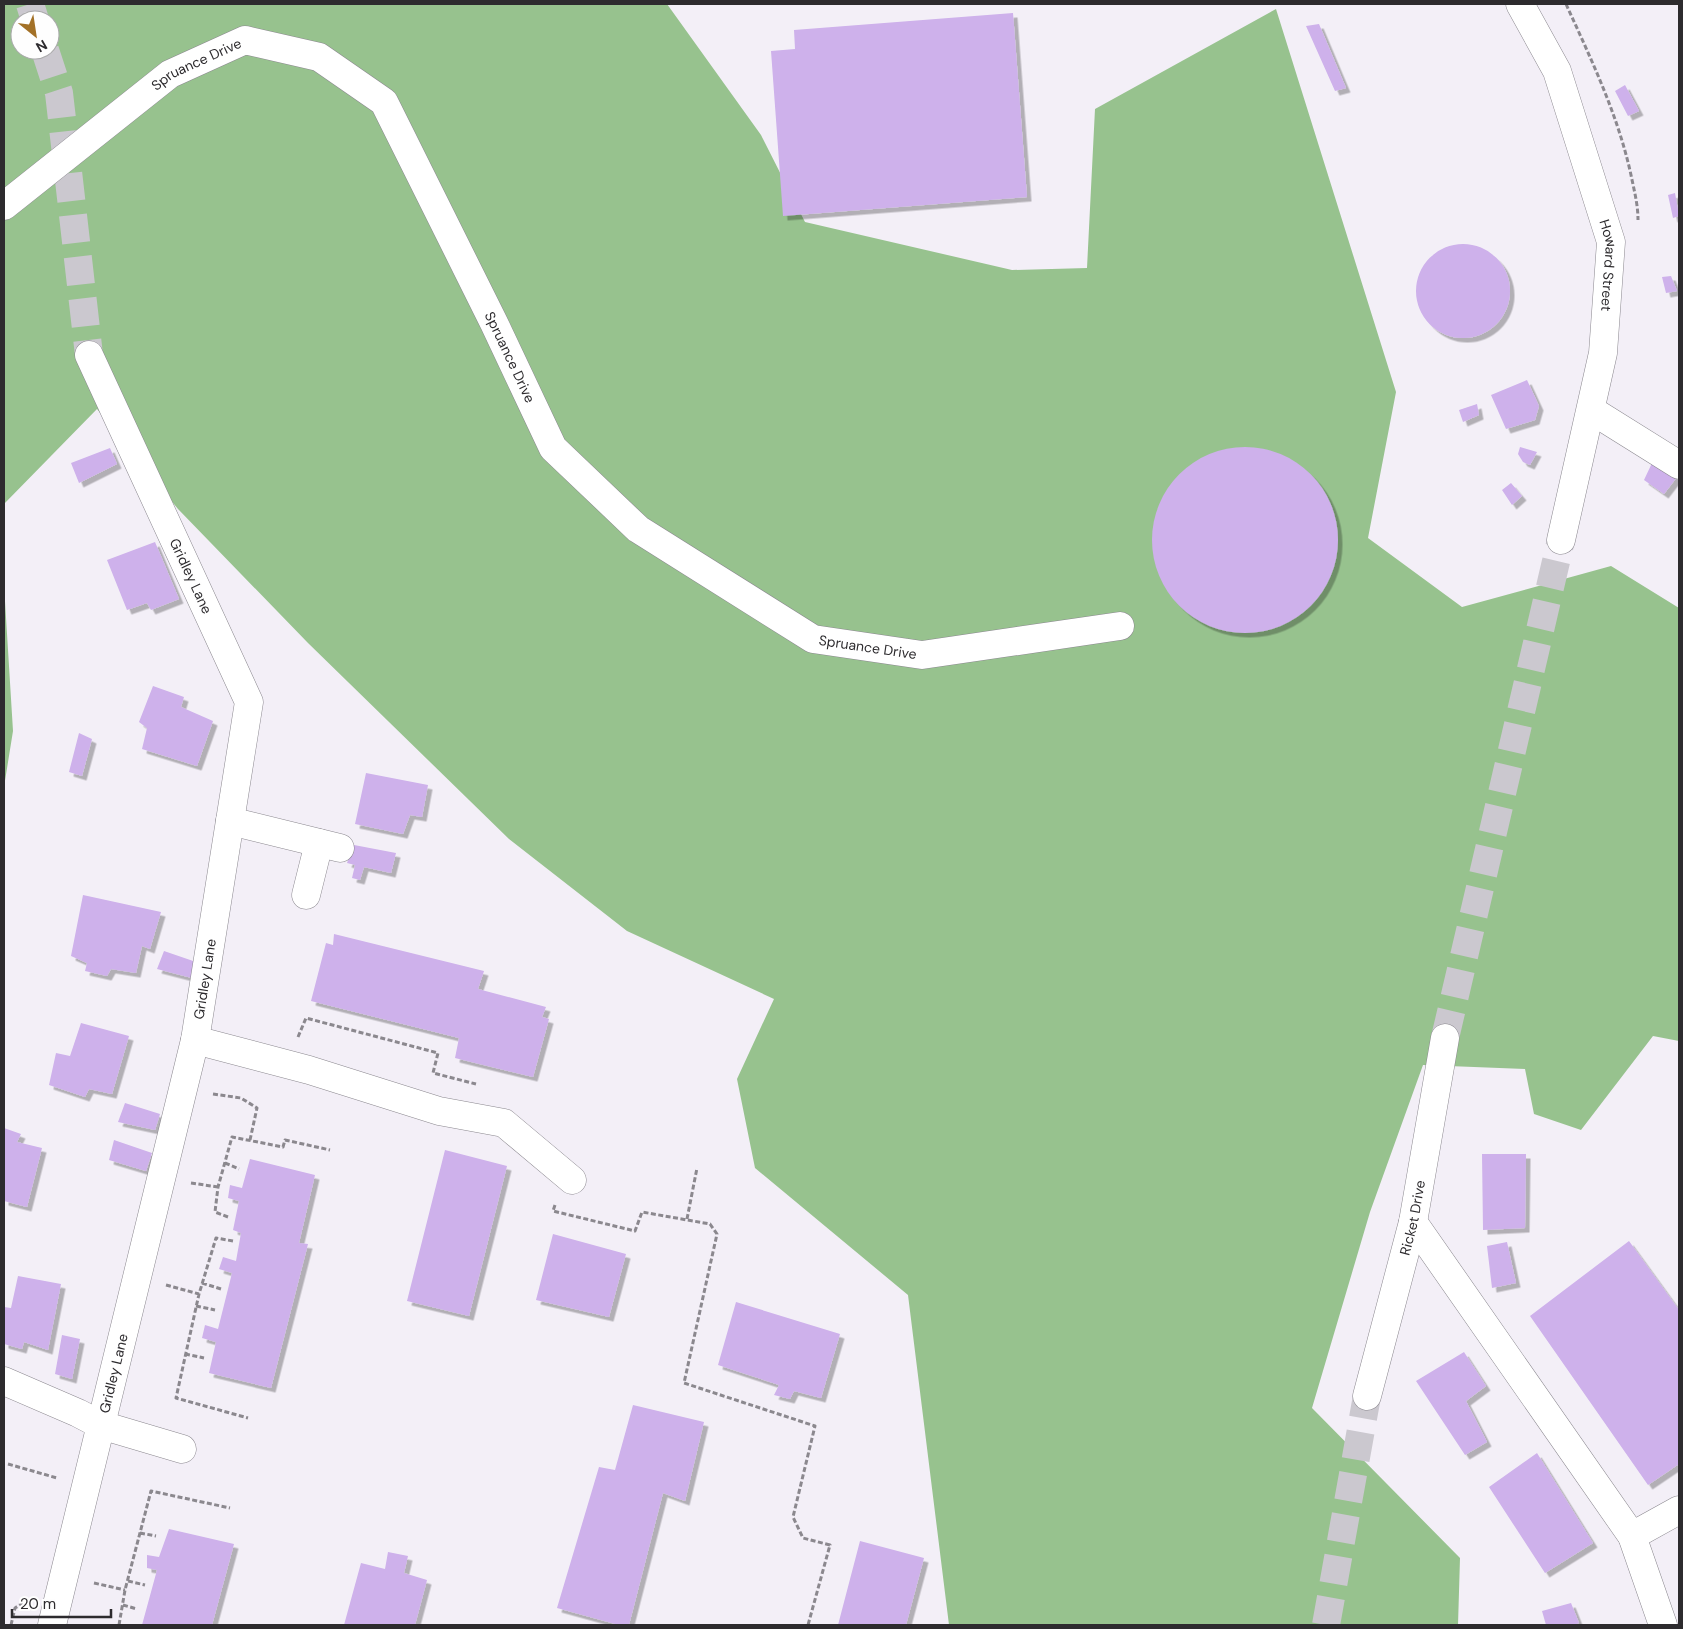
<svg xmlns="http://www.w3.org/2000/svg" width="1683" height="1629" font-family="'DM Sans',sans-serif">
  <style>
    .forest { fill: #97c28e; fill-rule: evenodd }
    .building { fill: #ceb1eb; filter: url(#shadow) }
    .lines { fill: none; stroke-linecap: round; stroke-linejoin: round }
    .minor-tunnel { stroke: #cbc8cf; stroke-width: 28; stroke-dasharray: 28 14; stroke-linecap: butt }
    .minor-casing { stroke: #8b888f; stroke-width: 29 }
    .path { stroke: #8b888e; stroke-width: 3; stroke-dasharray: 5 2.5; stroke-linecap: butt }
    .minor { stroke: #fff; stroke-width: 28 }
    .labels { text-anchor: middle; stroke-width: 4; stroke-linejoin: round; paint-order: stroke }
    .street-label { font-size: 14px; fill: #2d2b2e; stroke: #fefefe }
  </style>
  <defs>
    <filter id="shadow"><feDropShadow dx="4.5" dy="4.5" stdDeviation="0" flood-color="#0004"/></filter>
  </defs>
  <rect width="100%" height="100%" fill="#f3eff7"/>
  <!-- forest -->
  <path class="forest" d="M4,4H667L761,135L805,222L1012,270L1087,268L1095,109L1276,9L1396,392L1368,538L1462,607L1611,566L1679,608V1041L1653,1036L1581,1130L1534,1114L1525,1069L1423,1065L1370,1212L1312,1408L1460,1558L1458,1625H949L908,1295L755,1168L737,1079L774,999L627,931L509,839L308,643L178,509L97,409L4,504ZM20,20H50V50H20Z
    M4,585L13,731L4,787Z"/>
  <!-- building -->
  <path class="building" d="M1013,13L1027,197L783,216L771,51L795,49L794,30Z
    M1319,24L1346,88L1335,91L1306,26Z
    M1625,85L1639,111L1628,116L1615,91Z
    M1675,193L1679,216L1673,218L1668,195Z
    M1416 291a47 47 0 1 1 94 0a47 47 0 1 1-94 0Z
    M1671,276L1677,291L1666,293L1662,277Z
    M1527,380L1539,406L1535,420L1506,429L1491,395Z
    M1477,404L1479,415L1463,422L1459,410Z
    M1520,447L1537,452L1530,465L1523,462L1518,454Z
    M1152 540a93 93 0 1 1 186 0a93 93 0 1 1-186 0Z
    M110,448L117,464L79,483L71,463Z
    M1652,463L1677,477L1664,494L1644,480Z
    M1511,483L1522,496L1512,505L1502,490Z
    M155,542L179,599L151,610L147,603L127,610L107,560Z
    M153,686L184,697L181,707L213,721L197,766L142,749L147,728L139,722Z
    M79,733L92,739L82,776L69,772Z
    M366,773L428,785L422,817L410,815L403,834L355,824Z
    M354,845L396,853L391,873L364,867L360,880L352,878L355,865L347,863Z
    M83,895L161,912L150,949L142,946L136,973L111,969L107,976L85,971L87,963L71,956Z
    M334,934L484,971L478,989L546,1007L542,1017L549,1019L533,1077L455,1058L459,1038L311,1001L326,943L333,945Z
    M164,951L199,963L192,978L157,969Z
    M81,1023L129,1036L112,1094L89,1089L85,1097L49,1085L56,1053L70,1056Z
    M125,1103L160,1114L155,1130L118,1122Z
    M4,1128L21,1134L17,1142L42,1148L27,1207L4,1201Z
    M114,1140L152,1153L146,1171L109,1160Z
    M445,1150L507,1166L469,1316L407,1301Z
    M1482,1154H1526L1525,1228L1483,1230Z
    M250,1159L315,1175L299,1243L308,1244L271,1388L209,1373L216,1342L202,1338L205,1325L218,1329L232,1273L219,1269L223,1257L236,1261L241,1233L233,1230L239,1201L228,1198L230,1185L242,1188Z
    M553,1234L626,1254L609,1317L536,1300Z
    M1629,1241L1679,1310V1464L1648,1485L1530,1316Z
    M1507,1242L1516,1283L1492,1288L1487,1246Z
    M18,1276L61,1284L48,1350L24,1342L22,1349L4,1344V1307L11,1308Z
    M736,1302L840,1334L821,1398L794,1391L790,1399L774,1395L779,1385L718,1365Z
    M62,1335L80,1339L72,1379L55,1374Z
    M1464,1352L1486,1386L1466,1401L1487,1442L1465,1455L1416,1381Z
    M633,1405L704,1422L685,1501L663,1493L629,1625H619L557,1608L599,1467L615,1470Z
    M1537,1453L1593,1543L1545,1573L1489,1487Z
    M169,1529L234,1544L212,1625H142L157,1570L147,1568V1555L159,1557Z
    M860,1541L924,1558L906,1625H838Z
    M388,1552L408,1556L404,1573L427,1580L415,1625H344L361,1563L385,1569Z
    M1571,1603L1579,1623L1574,1625H1546L1542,1611Z"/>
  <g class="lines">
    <!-- minor-tunnel -->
    <path class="minor-tunnel" d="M30,4L35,20
      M45,50L59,93L89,355
      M1445,1038L1561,540
      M1326,1625L1367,1396"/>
    <!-- minor casing -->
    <g class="minor-casing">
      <g id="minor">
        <path id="s1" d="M1520,4L1557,71L1611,242L1603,353L1561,540"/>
        <path id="s2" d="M4,206L170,74L245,40L319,57L384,102L494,323L553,448L638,529L813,639L922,655L1120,626"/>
        <path d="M1591,410L1679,465"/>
        <path d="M230,821L340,848"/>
        <path d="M306,895L319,843"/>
        <path d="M195,1040L309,1070L439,1111L504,1123L572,1180"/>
        <path d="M1413,1222L1632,1536L1663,1625"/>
        <path d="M4,1381L78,1413L101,1425L182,1449"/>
        <path id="s3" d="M1367,1396L1413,1222L1445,1038"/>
        <path d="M1632,1536L1679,1510"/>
        <path id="s4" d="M52,1625L195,1040L249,702L89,355"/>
      </g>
    </g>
    <!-- path -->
    <path class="path" d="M1566,4C1591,59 1618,115 1631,175C1634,190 1638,204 1638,220
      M298,1037L306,1018L438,1053L433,1073L476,1084
      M213,1094L241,1098L257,1108L250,1140
      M225,1163L239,1169
      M191,1183L218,1187
      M555,1205L553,1211L635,1231L642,1212L710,1224L717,1234L684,1383L815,1426L793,1517L803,1538L830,1545L808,1625
      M228,1217L215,1212L218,1187L232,1137L283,1147L285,1140L330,1150
      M687,1219L697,1168
      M233,1241L216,1238L199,1294L176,1398L248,1418
      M202,1283L221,1289
      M166,1285L199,1294
      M196,1306L215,1310
      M185,1354L204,1358
      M8,1464L57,1478
      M140,1533L156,1536
      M128,1581L145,1585
      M94,1583L125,1590
      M123,1605L137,1609
      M11,1625L15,1608L26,1601
      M119,1625L125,1590L151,1491L230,1508"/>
    <!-- minor -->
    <use href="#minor" class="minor"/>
  </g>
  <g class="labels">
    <!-- street labels -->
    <g class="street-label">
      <text dy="5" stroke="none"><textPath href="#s2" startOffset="240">Spruance Drive</textPath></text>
      <text dy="5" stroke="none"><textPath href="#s1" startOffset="279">Howard Street</textPath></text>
      <text dy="5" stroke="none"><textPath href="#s2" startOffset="734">Spruance Drive</textPath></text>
      <text transform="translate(191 576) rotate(65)" y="5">Gridley Lane</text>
      <text dy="5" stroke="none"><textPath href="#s2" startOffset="1214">Spruance Drive</textPath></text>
      <text dy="5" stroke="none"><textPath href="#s4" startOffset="664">Gridley Lane</textPath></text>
      <text dy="5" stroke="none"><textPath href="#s3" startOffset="184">Ricket Drive</textPath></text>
      <text dy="5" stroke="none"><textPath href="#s4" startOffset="259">Gridley Lane</textPath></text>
    </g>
  </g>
  <!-- border -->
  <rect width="1683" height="1629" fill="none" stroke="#2d2b2e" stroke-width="10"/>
  <!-- north arrow -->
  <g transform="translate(35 35) rotate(150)"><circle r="24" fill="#fefefe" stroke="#aaaaab"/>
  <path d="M0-4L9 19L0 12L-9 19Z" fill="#a37127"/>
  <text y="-8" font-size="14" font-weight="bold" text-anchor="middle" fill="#2d2b2e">N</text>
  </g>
  <!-- scale -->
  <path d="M12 1609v8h99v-8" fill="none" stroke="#2d2b2e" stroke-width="2.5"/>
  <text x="20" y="1609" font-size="15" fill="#2d2b2e" stroke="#fefefe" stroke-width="4" paint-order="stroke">20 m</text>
</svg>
